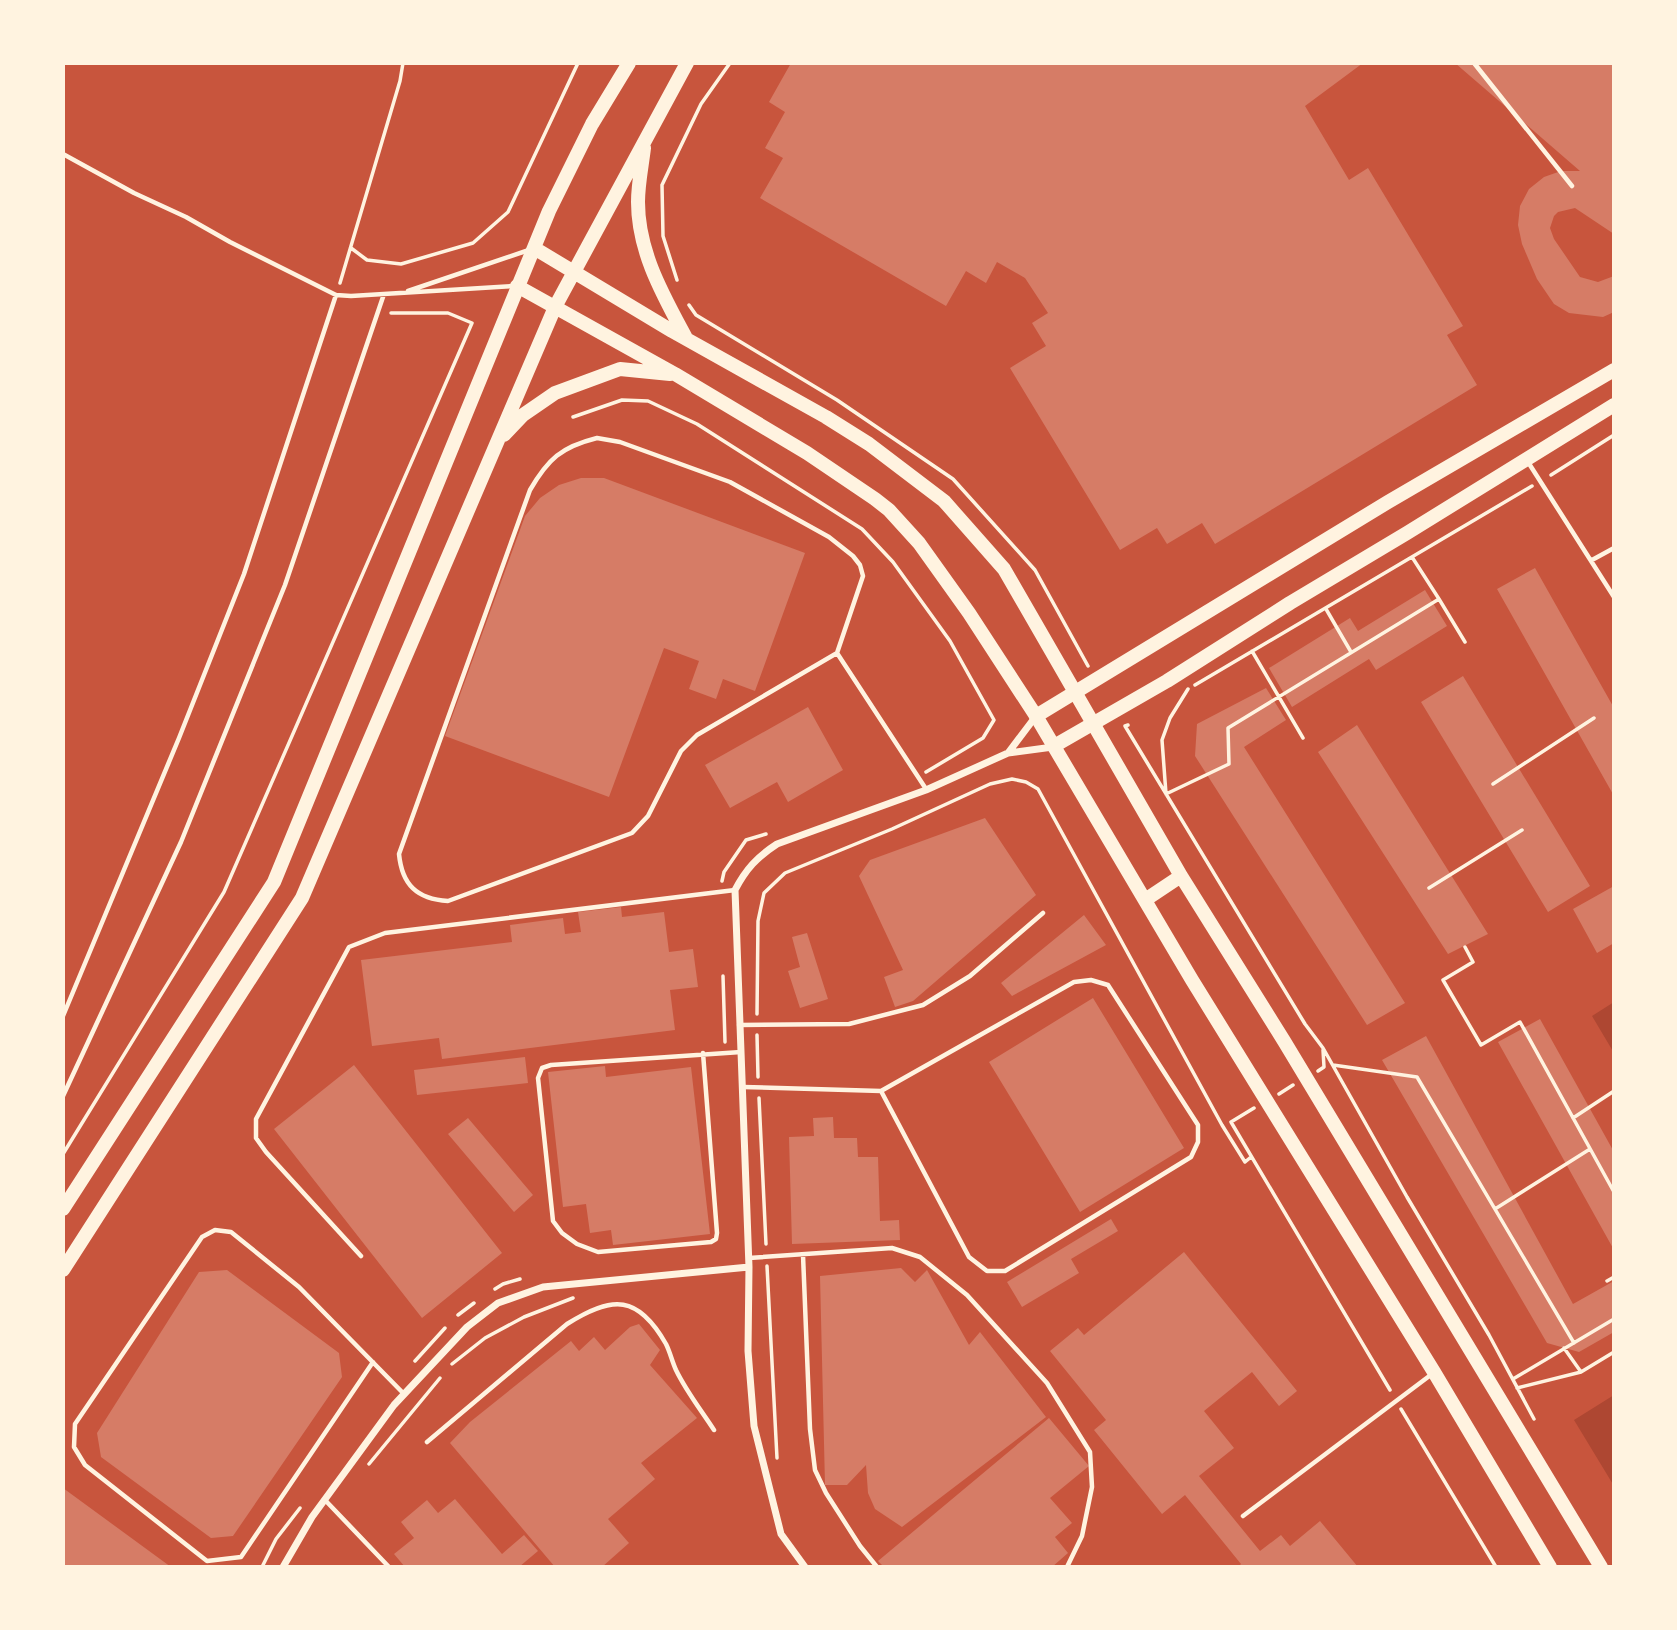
<svg xmlns="http://www.w3.org/2000/svg" width="1677" height="1630" font-family="Cabin,sans-serif">
  <style>
    .green { fill: #ae4732 }
    .building { fill: #d67c66 }
    .lines { fill: none; stroke-linecap: round; stroke-linejoin: round }
    .path { stroke: #fff3e0; stroke-width: 3.5 }
    .service { stroke: #fff3e0; stroke-width: 4.5 }
    .minor { stroke: #fff3e0; stroke-width: 7 }
    .secondary { stroke: #fff3e0; stroke-width: 14 }
    .primary { stroke: #fff3e0; stroke-width: 14 }
  </style>
  <rect width="100%" height="100%" fill="#c8553d"/>
  <!-- green -->
  <path class="green" d="M1614,1002V1053L1592,1016Z
    M1614,1395V1486L1574,1420Z"/>
  <!-- building -->
  <path class="building" d="M791,63H1363L1305,106L1349,180L1368,168L1463,326L1447,335L1477,385L1215,544L1202,523L1167,544L1157,528L1120,550L1010,368L1046,346L1032,323L1048,313L1025,278L997,262L986,283L966,271L946,306L760,198L783,158L765,148L785,112L769,102Z
    M1455,63H1614V234L1575,208L1558,212L1554,216L1550,228L1554,239L1580,277L1598,282L1614,276V312L1603,317L1569,313L1554,304L1537,279L1522,244L1518,225L1520,206L1529,189L1544,177L1561,171H1580Z
    M581,478H604L805,553L755,691L723,679L716,699L689,689L699,661L664,648L609,797L445,736L525,516L540,498L559,485Z
    M1535,568L1614,708V796L1497,589Z
    M1425,590L1447,626L1376,670L1369,659L1292,707L1269,668L1350,618L1358,631Z
    M1463,676L1590,886L1548,912L1421,702Z
    M1266,688L1286,720L1244,747L1405,1003L1367,1025L1195,756L1197,724Z
    M808,707L843,770L788,802L777,782L730,808L705,765Z
    M1357,725L1488,934L1448,954L1318,752Z
    M985,818L1036,895L913,1001L895,1007L884,977L903,970L859,876L870,860Z
    M1614,886V943L1597,953L1573,909Z
    M621,907L622,917L664,912L669,952L693,949L698,987L670,990L675,1030L442,1059L439,1038L372,1046L361,960L512,942L510,925L563,918L565,934L581,932L578,912Z
    M1084,915L1106,945L1012,996L1001,983Z
    M807,933L828,999L800,1008L788,971L800,967L792,937Z
    M1093,998L1184,1148L1080,1212L989,1062Z
    M1540,1019L1614,1152V1250L1498,1042Z
    M1426,1036L1573,1304L1614,1281V1332L1579,1352L1547,1343L1382,1060Z
    M525,1057L528,1083L417,1095L414,1070Z
    M354,1065L502,1253L422,1318L274,1129Z
    M605,1066L606,1077L691,1067L710,1234L613,1245L611,1230L590,1233L586,1204L563,1207L548,1072Z
    M833,1117L834,1138H857L858,1157H878L880,1221L899,1220L900,1240L792,1244L789,1137L814,1136L813,1118Z
    M468,1118L533,1195L514,1212L448,1134Z
    M1111,1219L1118,1231L1071,1259L1079,1273L1022,1307L1007,1282Z
    M1184,1252L1297,1391L1279,1406L1252,1372L1204,1411L1234,1448L1199,1476L1260,1551L1281,1535L1290,1546L1320,1521L1358,1567H1238L1241,1564L1185,1495L1162,1514L1094,1430L1106,1420L1050,1351L1078,1328L1084,1335Z
    M901,1268L915,1282L927,1270L969,1345L980,1332L1046,1417L902,1527L875,1509L868,1493L866,1465L847,1485H825L820,1276Z
    M227,1270L339,1353L342,1377L233,1536L211,1538L101,1457L97,1433L199,1272Z
    M639,1324L660,1350L650,1365L697,1418L641,1463L655,1479L608,1519L629,1543L602,1567H555L450,1443L470,1422L571,1341L579,1351L594,1337L605,1350L630,1327Z
    M1049,1418L1089,1466L1050,1498L1072,1523L1055,1537L1068,1553L1052,1567H884L878,1561Z
    M63,1488L171,1567H63Z
    M455,1499L502,1554L524,1535L538,1551L519,1567H405L394,1554L414,1538L401,1522L427,1500L438,1513Z"/>
  <g class="lines">
    <!-- path -->
    <path class="path" d="M351,248L367,260L401,264L473,243L508,212L578,63
      M677,280L663,236L662,185L701,104L730,63
      M340,283L400,81L403,63
      M689,305L696,315L837,400L953,479L1035,570L1088,666
      M573,417L622,400L648,401L697,424L862,529L893,562L950,641L994,720L983,738L926,772
      M1551,475L1614,435
      M1412,557L1439,599
      M1326,609L1351,652
      M1252,651L1303,738
      M1195,685L1532,486
      M1188,689L1170,718L1162,740L1166,794L1229,764L1228,728L1439,599L1465,642
      M1128,725L1125,726L1305,1024L1323,1048L1407,1197L1489,1335L1534,1419
      M1493,784L1594,718
      M722,881L724,872L746,840L766,834
      M1429,888L1522,830
      M1465,947L1473,962L1443,980L1481,1045L1520,1022L1614,1192
      M723,976L725,1042
      M757,1014L758,921L764,893L785,873L892,829L990,784L1012,779L1026,782L1038,789L1222,1125L1245,1162L1251,1157
      M757,1035L758,1077
      M1333,1065L1417,1077L1574,1343
      M1318,1071L1324,1067L1323,1050
      M1279,1094L1293,1085
      M759,1098L766,1244
      M1254,1108L1231,1122L1390,1390
      M1573,1118L1614,1091
      M63,1154L224,892L472,323L448,313H391
      M1495,1209L1590,1149
      M767,1266L777,1458
      M1607,1281L1614,1277
      M495,1289L503,1284L520,1279
      M458,1315L474,1303
      M1564,1348L1581,1372
      M415,1361L445,1328
      M452,1364L485,1338L524,1317L573,1298
      M1513,1379L1614,1319
      M1517,1388L1581,1372L1614,1352
      M1401,1409L1496,1567
      M369,1464L440,1378
      M262,1567L276,1539L300,1508"/>
    <!-- service -->
    <path class="service" d="M1474,63L1572,186
      M63,154L134,193L186,217L230,242L336,295L351,296L513,286
      M408,291L529,250
      M597,438L620,442L730,482L829,537L853,556L860,565L863,576L837,653L697,735L681,751L648,816L632,833L448,901C417,899 402,885 399,854L530,490C548,459 561,447 597,438Z
      M1528,462L1614,597
      M1592,560L1614,548
      M837,653L926,789
      M63,1016L179,738L244,574L336,295
      M739,1025L849,1024L923,1005L970,976L1043,913
      M703,1053L717,1233L716,1239L711,1242L598,1252L577,1244L562,1233L553,1221L538,1078L542,1068L551,1065L741,1052
      M743,1087L881,1091L1074,982L1091,980L1108,985L1198,1125V1142L1191,1157L1005,1271H987L969,1257L881,1091
      M63,1096L181,842L285,585L384,294
      M803,1255L810,1429L815,1470L826,1493L860,1546L877,1567
      M361,1256L266,1152L256,1138V1119L349,947L385,933L735,890
      M749,1258L892,1248L920,1257L967,1295L1047,1383L1090,1452L1092,1487L1082,1536L1067,1567
      M373,1362L241,1557L207,1561L85,1465L74,1447L75,1424L202,1237L215,1230L231,1232L299,1287L404,1394
      M427,1442L567,1324C613,1295 638,1295 666,1344C670,1352 672,1361 676,1370C686,1391 701,1410 714,1430
      M325,1500L389,1567
      M1243,1516L1432,1374"/>
    <!-- minor -->
    <path class="minor" d="M1008,753L1036,716
      M283,1567L312,1517L394,1405L467,1327L498,1303L543,1287L749,1267
      M805,1567L781,1534L754,1426L748,1351L749,1267L735,890C746,869 757,857 777,844L926,790L1008,753L1053,747"/>
    <!-- secondary -->
    <path class="secondary" d="M1036,716L1388,502L1614,370
      M1054,746L1167,681L1290,603L1407,533L1614,405"/>
    <!-- primary -->
    <path class="primary" d="M644,148C642,165 638,184 638,202C638,252 663,295 686,338
      M534,248L672,331L826,417L869,444L944,501L1004,569L1181,876L1284,1041L1601,1567
      M517,286L675,374L807,453L875,499L889,510L919,543L969,613L1036,716L1192,980L1434,1372L1550,1567
      M504,435L523,415L555,393L620,369L670,374
      M1145,900L1181,876
      M63,1209L274,882L549,211L592,124L629,63
      M63,1270L302,898L555,307L687,63"/>
  </g>
  <!-- border -->
  <rect width="1677" height="1630" fill="none" stroke="#fff3e0" stroke-width="130"/>
</svg>
